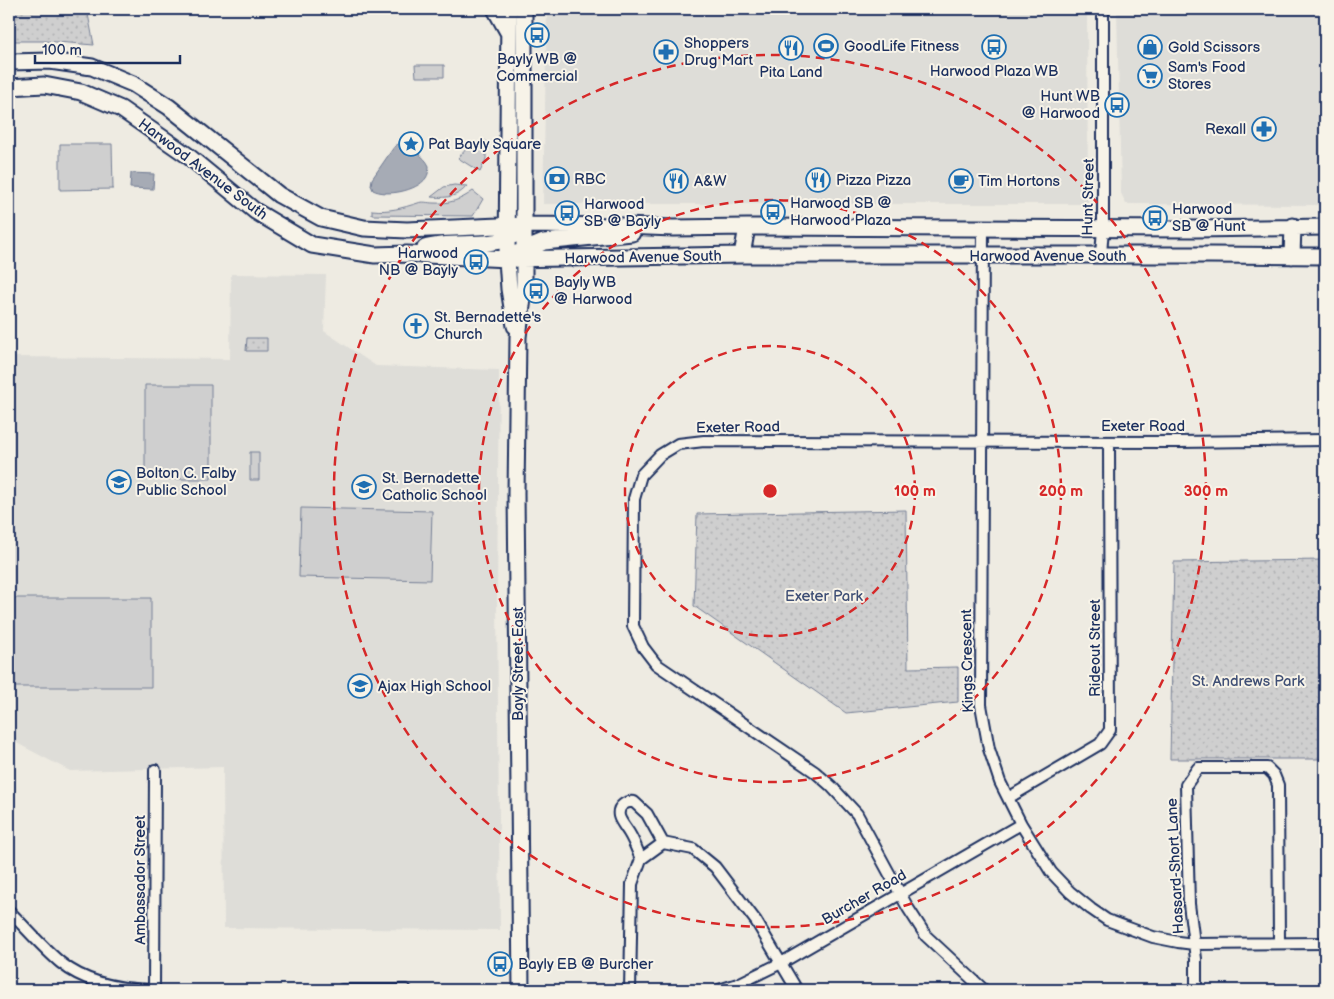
<svg xmlns="http://www.w3.org/2000/svg" width="1334" height="999" font-family="'Balsamiq Sans',sans-serif">
  <style>
    .built { fill: #deddd8 }
    .grass { fill: #cfcfcf; stroke: #757f96 }
    .park { fill: url(#park-dots); stroke: #757f96 }
    .water { fill: #a6abb5; stroke: #6e7992 }
    .lines { fill: none; stroke-linecap: round; stroke-linejoin: round }
    .street-casing { stroke: #1b2f5e; stroke-width: 14 }
    .secondary-casing { stroke: #1b2f5e; stroke-width: 19 }
    .street { stroke: #f7f3e8; stroke-width: 10 }
    .secondary { stroke: #f7f3e8; stroke-width: 15 }
    .ring { fill: none; stroke: #d62828; stroke-width: 2.5; stroke-dasharray: 9 6 }
    .labels { text-anchor: middle; stroke-width: 4; stroke-linejoin: round; paint-order: stroke }
    .poi-label { font-size: 15px; fill: #1b2f5e; stroke: #f7f3e8; text-anchor: start }
    .street-label { font-size: 15px; fill: #1b2f5e; stroke: #f7f3e8 }
    .park-label { font-size: 15px; fill: #3f4f75; stroke: #f7f3e8 }
    .centre { fill: #d62828; stroke: #f7f3e8; stroke-width: 2.5 }
    .ring-label { font-size: 15px; text-anchor: middle; font-weight: bold; fill: #d62828; stroke: #f7f3e8; stroke-width: 4; stroke-linejoin: round; paint-order: stroke }
  </style>
  <defs>
    <pattern id="park-dots" width="8" height="8" patternUnits="userSpaceOnUse" patternTransform="scale(1.25)"><rect width="8" height="8" fill="#cfcfcf"/><path d="M2 2h.1M6 6h.1" fill="none" stroke="#b1b2b4" stroke-width="1.8" stroke-linecap="round"/></pattern>
  </defs>
  <rect width="100%" height="100%" fill="#eeebe2"/>
  <filter id="ink" filterUnits="userSpaceOnUse"><feTurbulence type="fractalNoise" baseFrequency=".02" numOctaves="2"/><feDisplacementMap in="SourceGraphic" scale="10" xChannelSelector="R" yChannelSelector="G"/><feConvolveMatrix kernelMatrix="1 2 1 2 8 2 1 2 1" color-interpolation-filters="sRGB"/></filter>
  <g filter="url(#ink)">
    <!-- built -->
    <path class="built" d="M547,9H1087L1088,204H543Z
      M1117,9H1325V205L1126,204L1121,193Z
      M231,274L326,275L324,331L376,366L499,370L497,603L500,930L224,928L223,767L70,771L9,739V357L230,359Z"/>
    <!-- grass -->
    <path class="grass" d="M415,65H444V77H416Z
      M486,141V159L480,172L458,158L470,145Z
      M60,144H112L113,189L60,190Z
      M454,185L467,186C457,198 445,198 431,197L444,187Z
      M473,191L483,199L473,216L372,215V210C389,212 402,208 418,203C422,201 429,203 433,203C449,204 461,200 473,191Z
      M145,385H211V479H145Z
      M250,452H259V480H250Z
      M301,508L432,511L430,580L299,577Z
      M9,598H151V687H9Z"/>
    <!-- park -->
    <path class="park" d="M9,9H87L94,45L45,41H9Z
      M247,338H267V351H246Z
      M906,510L908,668L958,667V702L846,713L694,606L697,514Z
      M1325,560V759H1170L1174,562Z"/>
    <!-- water -->
    <path class="water" d="M398,144C409,146 425,156 429,166C429,171 428,175 426,178C417,191 386,197 373,190L371,185L372,179L394,147Z
      M131,173L154,174L153,189L130,188Z"/>
    <g class="lines">
      <!-- street casing -->
      <g class="street-casing">
        <path id="street" d="M983,228L981,705L989,749L1000,782L1021,824L1051,872L1070,892L1091,909L1107,920L1153,937L1178,942L1194,944L1325,943
          M1101,255L1103,228V9
          M1008,798L1100,744L1110,730L1109,442
          M641,859C637,850 634,841 629,833C626,828 620,821 619,816C617,806 626,801 634,802L647,814L663,843
          M9,911C26,928 43,948 61,963C86,983 118,989 149,990
          M154,990L155,770
          M342,990H406
          M630,990L632,884L641,859L663,843L693,849L715,867L756,921L797,990
          M719,990L738,984L781,963L1021,824
          M984,990L926,936L908,908L857,814L831,786L815,772L656,664L643,647L633,626L634,499L641,475L660,455L678,444L704,441L1178,442L1325,440
          M1196,990V959L1189,904L1186,785L1198,768H1267L1274,775L1278,785L1279,942"/>
      </g>
      <!-- secondary casing -->
      <g class="secondary-casing">
        <path id="secondary" d="M495,9L508,32
          M509,9L507,259L509,289L515,326
          M9,62L50,61L92,67L133,84L169,107L279,195L321,218L364,228L407,230L523,225L625,226L673,228L747,227L1196,229L1325,227
          M9,87L44,85L81,92L121,109L187,155L255,211L312,245L375,255L407,254L507,259L742,255H1210L1325,256
          M425,248C454,239 487,250 515,235
          M517,253L544,242L632,233
          M742,255L747,227
          M1292,256L1293,226
          M521,990L516,493L518,337L524,290V9"/>
      </g>
      <!-- street -->
      <use href="#street" class="street"/>
      <!-- secondary -->
      <use href="#secondary" class="secondary"/>
    </g>
  </g>
  <!-- distance rings -->
  <g class="ring">
    <circle cx="770" cy="491" r="145"/>
    <circle cx="770" cy="491" r="291"/>
    <circle cx="770" cy="491" r="436"/>
  </g>
  <!-- icons -->
  <defs>
    <g id="bus-ring" transform="scale(1.25)"><circle r="9.5" fill="#f7f3e8" stroke="#1f6fb2" stroke-width="1.5"/><path d="M-5-6H5V4H4V6H2V4H-2V6H-4V4H-5ZM-3.5-4V0h7V-4ZM-3.5 1.2v1.5H-2V1.2ZM2 1.2v1.5H3.5V1.2Z" fill="#1f6fb2"/></g>
    <g id="stadium-ring" transform="scale(1.25)"><circle r="9.5" fill="#f7f3e8" stroke="#1f6fb2" stroke-width="1.5"/><path d="M0-5a6.5 5 0 1 0 0 10a6.5 5 0 1 0 0-10ZM-3.5-1.8h7v3.6h-7Z" fill="#1f6fb2"/></g>
    <g id="shop-ring" transform="scale(1.25)"><circle r="9.5" fill="#f7f3e8" stroke="#1f6fb2" stroke-width="1.5"/><path d="M-5-2.5h2.3a2.7 3.5 0 0 1 5.4 0H5L5.5 6h-11ZM-1.5-2.5h3a1.5 2.3 0 0 0-3 0Z" fill="#1f6fb2"/></g>
    <g id="restaurant-ring" transform="scale(1.25)"><circle r="9.5" fill="#f7f3e8" stroke="#1f6fb2" stroke-width="1.5"/><path d="M-5-6h1v4h1v-4h1v4h1v-4h1v5L-1.5 .5V6h-2V.5L-5-1ZM5-6V6H3V1.5H1.5Q1.5-4 5-6Z" fill="#1f6fb2"/></g>
    <g id="pharmacy-ring" transform="scale(1.25)"><circle r="9.5" fill="#f7f3e8" stroke="#1f6fb2" stroke-width="1.5"/><path d="M-2-6h4v4h4v4h-4v4h-4v-4h-4v-4h4Z" fill="#1f6fb2"/></g>
    <g id="supermarket-ring" transform="scale(1.25)"><circle r="9.5" fill="#f7f3e8" stroke="#1f6fb2" stroke-width="1.5"/><path d="M-6-5.5h2.5l.6 2H6L4.5 2H-2.5L-4.4-4H-6ZM-1.5 3.2a1.3 1.3 0 1 0 .1 0ZM3 3.2a1.3 1.3 0 1 0 .1 0Z" fill="#1f6fb2"/></g>
    <g id="sight-ring" transform="scale(1.25)"><circle r="9.5" fill="#f7f3e8" stroke="#1f6fb2" stroke-width="1.5"/><path d="M0-6L1.8-2.2L6-1.7L2.9 1.2L3.7 5.4L0 3.3L-3.7 5.4L-2.9 1.2L-6-1.7L-1.8-2.2Z" fill="#1f6fb2"/></g>
    <g id="bank-ring" transform="scale(1.25)"><circle r="9.5" fill="#f7f3e8" stroke="#1f6fb2" stroke-width="1.5"/><path d="M-6-4H6V4H-6ZM0-2.3a2.3 2.3 0 1 0 0 4.6a2.3 2.3 0 1 0 0-4.6Z" fill="#1f6fb2"/></g>
    <g id="cafe-ring" transform="scale(1.25)"><circle r="9.5" fill="#f7f3e8" stroke="#1f6fb2" stroke-width="1.5"/><path d="M-5.5-4.5H6V0H3Q3 3.5 0 3.5H-2.5Q-5.5 3.5-5.5 0ZM3-3.2v2h1.7v-2ZM-6 4.5H4V6H-6Z" fill="#1f6fb2"/></g>
    <g id="church-ring" transform="scale(1.25)"><circle r="9.5" fill="#f7f3e8" stroke="#1f6fb2" stroke-width="1.5"/><path d="M-1.2-6h2.4v3.5h3.3v2.4h-3.3V6h-2.4V-.1h-3.3v-2.4h3.3Z" fill="#1f6fb2"/></g>
    <g id="school-ring" transform="scale(1.25)"><circle r="9.5" fill="#f7f3e8" stroke="#1f6fb2" stroke-width="1.5"/><path d="M0-5L7-2L0 1L-7-2ZM-4 1L0 2.5L4 1V4Q0 6-4 4Z" fill="#1f6fb2"/></g>
  </defs>
  <g fill-rule="evenodd">
    <use href="#bus-ring" x="537" y="35"/>
    <use href="#stadium-ring" x="826" y="46"/>
    <use href="#bus-ring" x="994" y="47"/>
    <use href="#shop-ring" x="1150" y="47"/>
    <use href="#restaurant-ring" x="791" y="48"/>
    <use href="#pharmacy-ring" x="666" y="52"/>
    <use href="#supermarket-ring" x="1150" y="76"/>
    <use href="#bus-ring" x="1117" y="105"/>
    <use href="#pharmacy-ring" x="1264" y="129"/>
    <use href="#sight-ring" x="411" y="144"/>
    <use href="#bank-ring" x="557" y="179"/>
    <use href="#restaurant-ring" x="818" y="180"/>
    <use href="#restaurant-ring" x="676" y="181"/>
    <use href="#cafe-ring" x="961" y="181"/>
    <use href="#bus-ring" x="773" y="212"/>
    <use href="#bus-ring" x="567" y="213"/>
    <use href="#bus-ring" x="1155" y="218"/>
    <use href="#bus-ring" x="476" y="262"/>
    <use href="#bus-ring" x="536" y="291"/>
    <use href="#church-ring" x="416" y="326"/>
    <use href="#school-ring" x="119" y="482"/>
    <use href="#school-ring" x="364" y="487"/>
    <use href="#school-ring" x="360" y="686"/>
    <use href="#bus-ring" x="500" y="964"/>
  </g>
  <g class="labels">
    <!-- poi labels -->
    <g class="poi-label">
      <text x="684" y="48">Shoppers<tspan x="684" dy="17">Drug Mart</tspan></text>
      <text x="844" y="51">GoodLife Fitness</text>
      <text x="1168" y="52">Gold Scissors</text>
      <text x="537" y="64" text-anchor="middle">Bayly WB @<tspan x="537" dy="17">Commercial</tspan></text>
      <text x="1168" y="72">Sam's Food<tspan x="1168" dy="17">Stores</tspan></text>
      <text x="994" y="76" text-anchor="middle">Harwood Plaza WB</text>
      <text x="791" y="77" text-anchor="middle">Pita Land</text>
      <text x="1100" y="101" text-anchor="end">Hunt WB<tspan x="1100" dy="17">@ Harwood</tspan></text>
      <text x="1246" y="134" text-anchor="end">Rexall</text>
      <text x="428" y="149">Pat Bayly Square</text>
      <text x="574" y="184">RBC</text>
      <text x="836" y="185">Pizza Pizza</text>
      <text x="694" y="186">A&amp;W</text>
      <text x="978" y="186">Tim Hortons</text>
      <text x="790" y="208">Harwood SB @<tspan x="790" dy="17">Harwood Plaza</tspan></text>
      <text x="584" y="209">Harwood<tspan x="584" dy="17">SB @ Bayly</tspan></text>
      <text x="1172" y="214">Harwood<tspan x="1172" dy="17">SB @ Hunt</tspan></text>
      <text x="458" y="258" text-anchor="end">Harwood<tspan x="458" dy="17">NB @ Bayly</tspan></text>
      <text x="554" y="287">Bayly WB<tspan x="554" dy="17">@ Harwood</tspan></text>
      <text x="434" y="322">St. Bernadette's<tspan x="434" dy="17">Church</tspan></text>
      <text x="136" y="478">Bolton C. Falby<tspan x="136" dy="17">Public School</tspan></text>
      <text x="382" y="483">St. Bernadette<tspan x="382" dy="17">Catholic School</tspan></text>
      <text x="378" y="691">Ajax High School</text>
      <text x="518" y="969">Bayly EB @ Burcher</text>
    </g>
    <!-- street labels -->
    <g class="street-label">
      <text transform="translate(203 169) rotate(37)" y="5">Harwood Avenue South</text>
      <text transform="translate(1088 197) rotate(-89)" y="5">Hunt Street</text>
      <text x="1048" y="261">Harwood Avenue South</text>
      <text transform="translate(643 257) rotate(-1)" y="5">Harwood Avenue South</text>
      <text x="1143" y="431">Exeter Road</text>
      <text transform="translate(738 427) rotate(-1)" y="5">Exeter Road</text>
      <text transform="translate(1095 648) rotate(-90)" y="5">Rideout Street</text>
      <text transform="translate(967 661) rotate(-91)" y="5">Kings Crescent</text>
      <text transform="translate(518 664) rotate(-90)" y="5">Bayly Street East</text>
      <text transform="translate(1175 866) rotate(-93)" y="5">Hassard-Short Lane</text>
      <text transform="translate(140 880) rotate(-90)" y="5">Ambassador Street</text>
      <text transform="translate(864 897) rotate(-30)" y="5">Burcher Road</text>
    </g>
    <!-- park labels -->
    <g class="park-label">
      <text x="824" y="601">Exeter Park</text>
      <text x="1248" y="686">St. Andrews Park</text>
    </g>
  </g>
  <circle cx="770" cy="491" r="8" class="centre"/>
  <g class="ring-label">
    <text x="915" y="496">100 m</text>
    <text x="1061" y="496">200 m</text>
    <text x="1206" y="496">300 m</text>
  </g>
  <!-- margin -->
  <rect width="1334" height="999" fill="none" stroke="#f7f3e8" stroke-width="30"/>
  <rect x="15" y="15" width="1304" height="969" fill="none" stroke="#1b2f5e" stroke-width="2" filter="url(#ink)"/>
  <!-- scale -->
  <path d="M35 55v8h145v-8" fill="none" stroke="#1b2f5e" stroke-width="2.5"/>
  <text x="42" y="55" font-size="15" fill="#1b2f5e" stroke="#f7f3e8" stroke-width="4" paint-order="stroke">100 m</text>
</svg>
